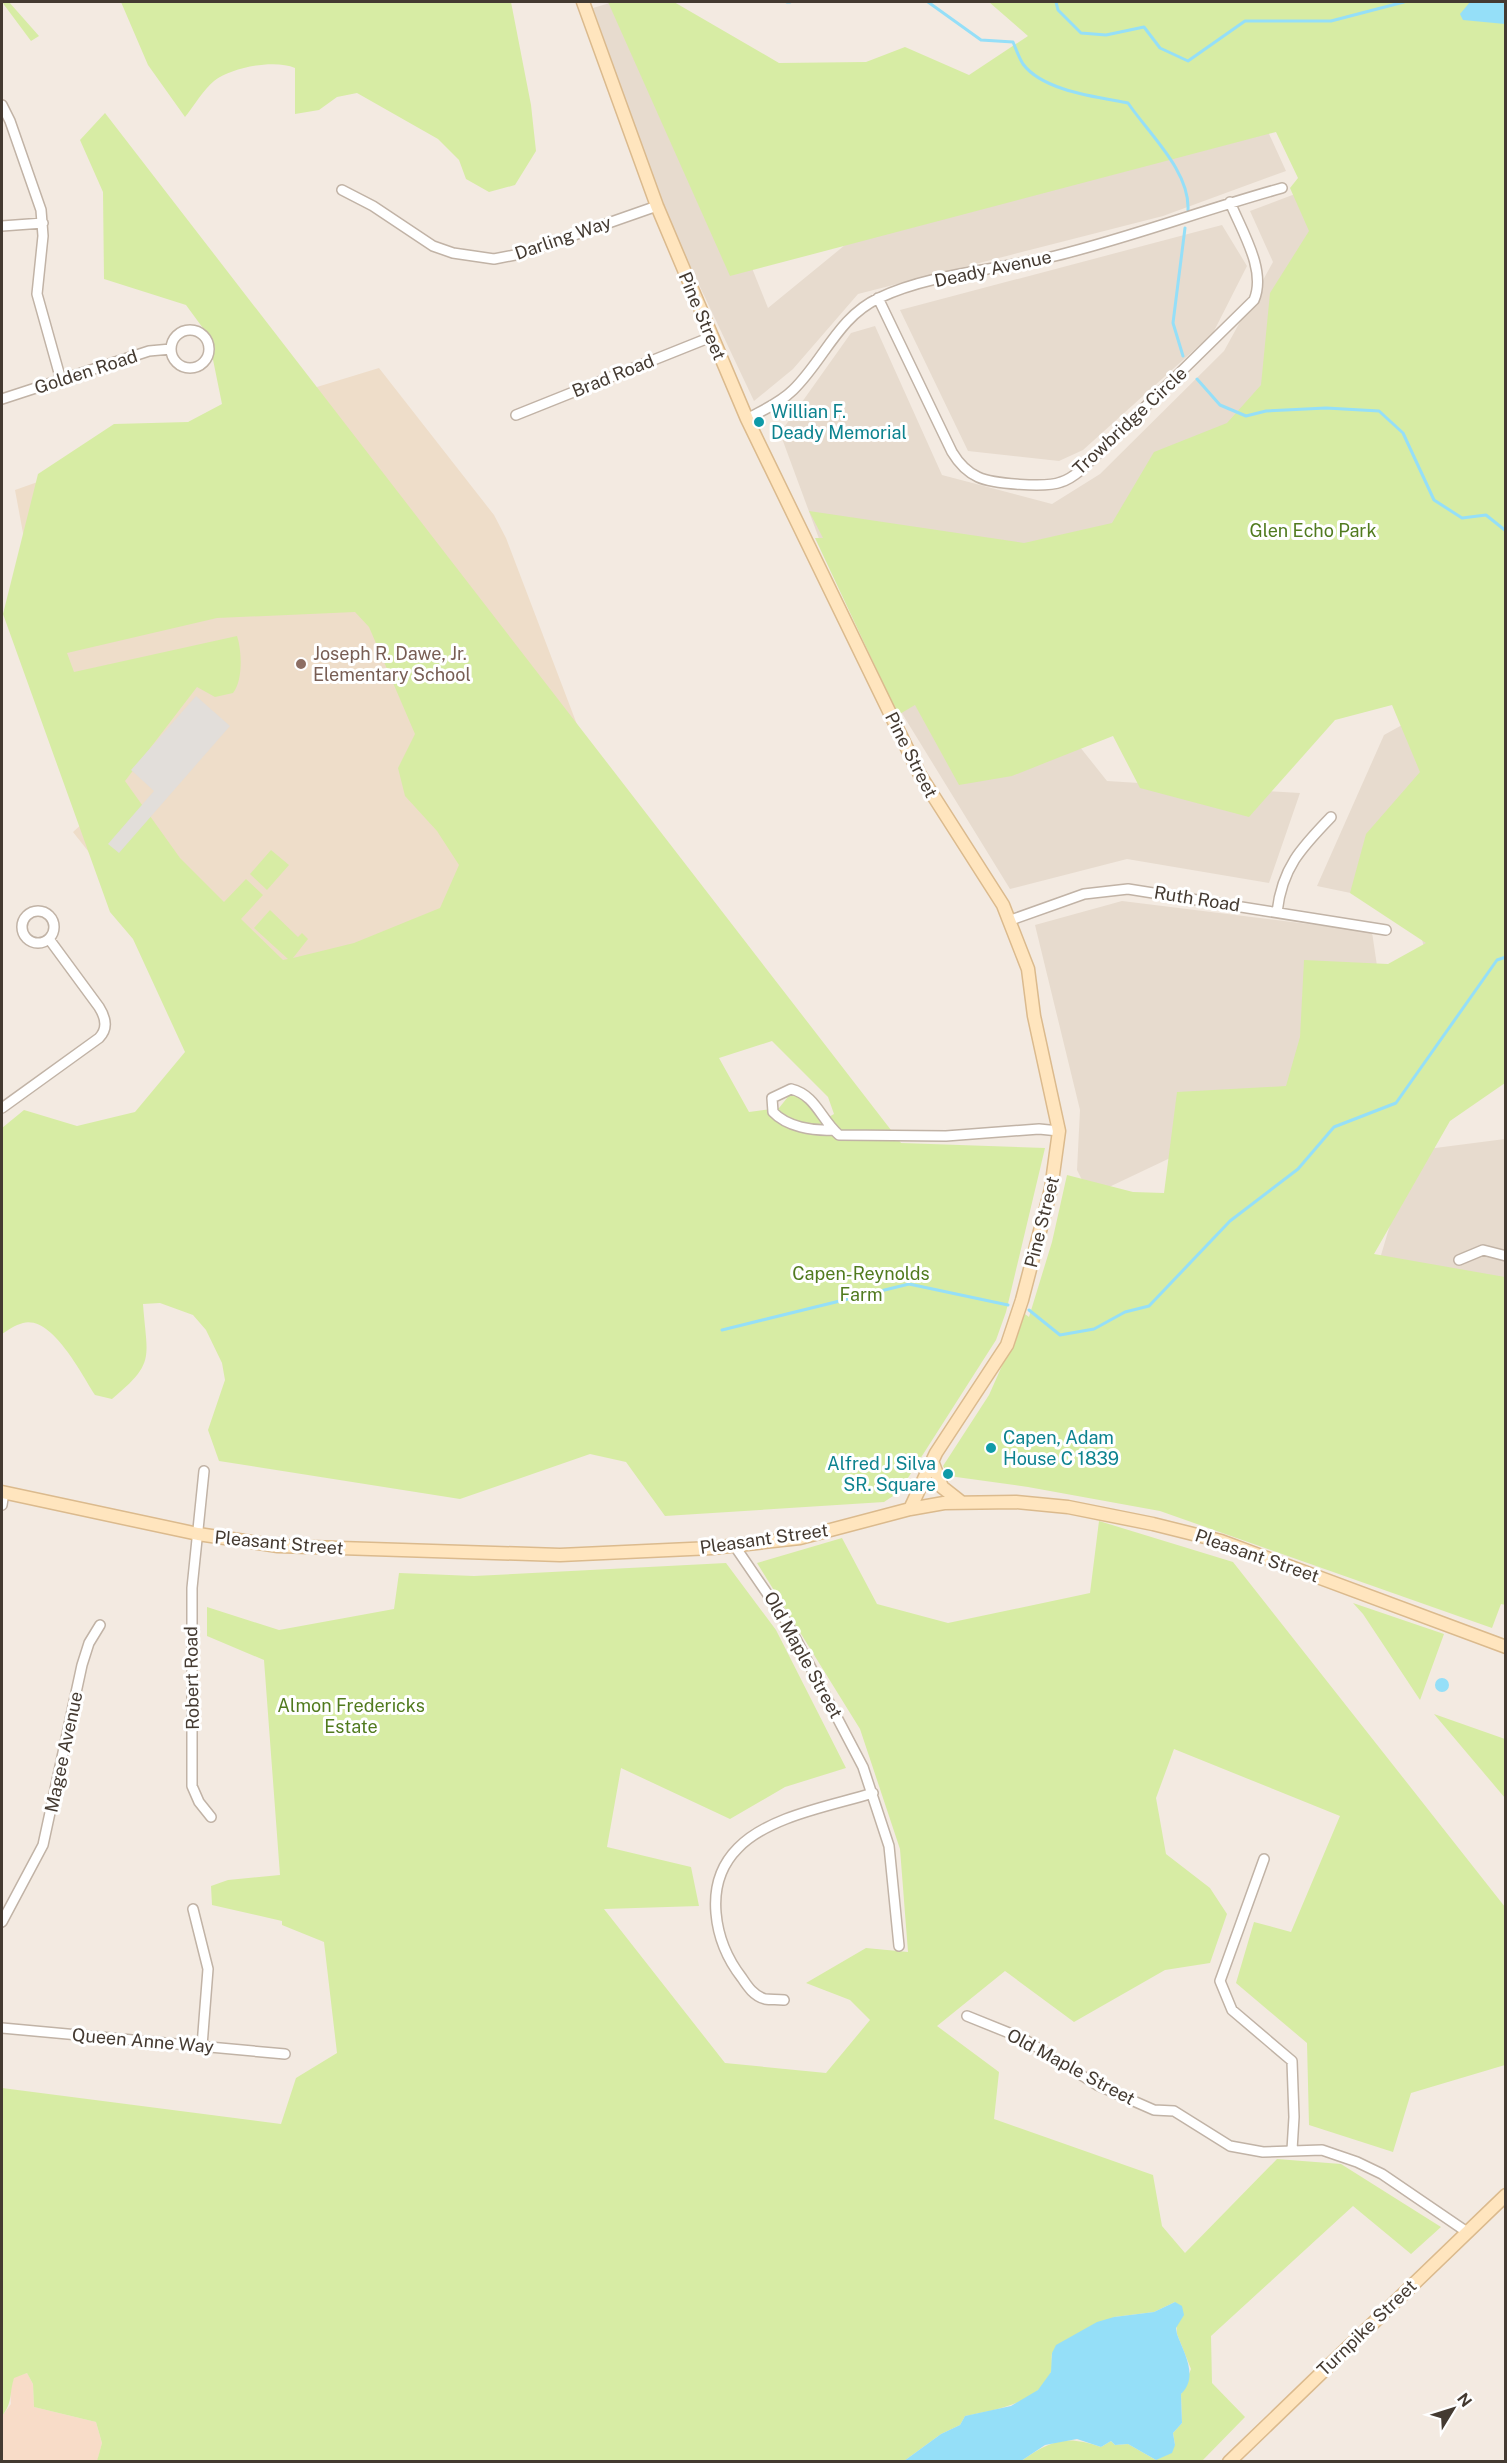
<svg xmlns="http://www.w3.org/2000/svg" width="1507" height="2463" font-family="'Public Sans',sans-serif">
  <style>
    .residential { fill: #e7dbce }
    .commercial { fill: #f8dcc8 }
    .education { fill: #eeddc9 }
    .green { fill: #d7eca4; fill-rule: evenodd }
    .parking { fill: #e2deda }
    .water { fill: #95dff8 }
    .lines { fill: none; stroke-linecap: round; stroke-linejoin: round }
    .stream { stroke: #95dff8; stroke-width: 3 }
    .street-casing { stroke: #c1b3a6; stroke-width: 12 }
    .secondary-casing { stroke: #dbba8d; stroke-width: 15 }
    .street { stroke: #fff; stroke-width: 9 }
    .secondary { stroke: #ffe5be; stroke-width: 12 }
    .culture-dot { fill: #0f9aa8; stroke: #fff; stroke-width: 2 }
    .education-dot { fill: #8d6e63; stroke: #fff; stroke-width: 2 }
    .labels { text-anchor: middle; stroke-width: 6; stroke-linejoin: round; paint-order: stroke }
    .street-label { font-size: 18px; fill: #443a31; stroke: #fff }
    .culture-label { font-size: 18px; fill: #0d838f; stroke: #fff; text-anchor: start }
    .park-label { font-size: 18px; fill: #517b1f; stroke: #fff }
    .education-label { font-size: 18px; fill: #785e54; stroke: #fff; text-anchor: start }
  </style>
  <rect width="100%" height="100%" fill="#f3eae1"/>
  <!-- residential -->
  <path class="residential" d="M613,2H645L768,308L867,227L1259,112L1286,171L1163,216L858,294L793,369L754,401L667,217L593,8Z
    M1295,194L1332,279L1233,429L1064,586L821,544L780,433L851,333L875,326L942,475L1052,504L1100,474L1224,351L1273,262L1250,211Z
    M1222,225L1247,266L1213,333L1083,450L1059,461L968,451L900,310Z
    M1505,668L1431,973L1413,906L1317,886L1384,735Z
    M895,702H983L1068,732L1107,781L1300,793L1269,883L1127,859L1010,889Z
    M1122,901L1372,932L1390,1054L1090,1196L1077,1170L1080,1110L1035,925Z
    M1505,1139V1301L1376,1272L1412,1151Z"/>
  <!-- commercial -->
  <path class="commercial" d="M27,2373L33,2384L34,2407L96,2422L102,2443L97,2462L2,2461V2416L11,2404L10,2389L14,2377Z"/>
  <!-- education -->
  <path class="education" d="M379,368L494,515L506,538L734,1137L302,1122L73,832L84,822L71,791L15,490L235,412Z"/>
  <!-- green -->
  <path class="green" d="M2,2H9L39,36L31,41Z
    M121,2H511L531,105L536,151L515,185L489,192L466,179L459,160L438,139L357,93L337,97L319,110L295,114V68C275,59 232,67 214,81C203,90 194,106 185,117L148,65Z
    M608,2H674L779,63L866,62L905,47L969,75L1028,36L989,2H1505V1083L1450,1121L1374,1254L1505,1277L1506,1605L1501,1604L1492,1628L1160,1511L1028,1487L949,1476L943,1466L989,1395L1025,1314L1029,1317L1052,1242L1067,1175L1133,1192L1164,1193L1177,1092L1286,1086L1300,1037L1304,960L1388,964L1426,943L1350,893L1366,834L1420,772L1392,705L1335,720L1249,817L1140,788L1113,736L1012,776L959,785L915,705L898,715L815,538H823L809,511L1024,543L1112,523L1154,452L1227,423L1261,385L1270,293L1309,231L1290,188L1298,178L1276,132L730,276Z
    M105,113L901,1143L1045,1148L1006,1312L996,1340L899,1492L884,1502L665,1516L626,1462L590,1454L460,1499L219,1461L208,1430L225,1380L222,1363L206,1330L193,1315L160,1303L143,1304C147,1359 156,1362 112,1399L95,1395C82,1375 52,1315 23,1323C15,1325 8,1330 2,1334V1128L24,1110L77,1126L135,1112L185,1052L133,939L110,912L3,614L38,474L114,424L188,422L222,404L208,335L186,305L104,279L103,192L80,140ZM355,612L369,627L415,734L398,768L405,796L437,831L459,865L440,908L354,943L293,958L308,939L302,933L298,937L270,910L254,928L288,959L283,960L241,919L263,895L246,879L224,902L180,858L125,781L197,687L215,697L233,693C243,681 242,651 237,636L74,672L67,653L217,618ZM772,1041L828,1097L834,1114L827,1118L806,1100L791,1093L779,1108L749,1112L719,1058Z
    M271,850L289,865L267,890L250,874Z
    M1099,1521L1233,1562L1505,1907V2065L1411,2093L1393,2152L1309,2125L1307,2043L1236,1983L1254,1922L1291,1932L1340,1816L1174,1749L1156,1798L1166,1854L1210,1888L1227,1914L1210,1963L1165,1970L1074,2022L1005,1971L937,2026L999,2072L994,2119L1153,2175L1162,2226L1185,2253L1277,2159L1341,2164L1441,2227L1411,2254L1353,2206L1211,2336L1212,2383L1245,2417L1202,2461H1021C1052,2440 1065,2435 1101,2447L1111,2441L1115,2445L1128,2444L1156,2460L1175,2445L1173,2433L1182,2423L1181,2394L1191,2369L1177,2334L1175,2302L1154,2312L1114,2317L1052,2353C1051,2359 1053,2367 1051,2372C1039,2404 993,2410 965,2416L960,2425L941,2434L904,2461H97L102,2443L96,2422L34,2407L33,2384L27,2373L14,2378C9,2394 13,2402 2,2416V2088L281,2124L296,2078L337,2053L324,1942L282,1925V1921L212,1905L211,1886L228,1880L280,1875L264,1660L207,1636V1607L279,1630L394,1609L399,1573L474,1576L726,1563L776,1630L846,1768L785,1787L730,1819L621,1768L607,1847L691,1867L699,1906L604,1909L725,2063L826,2073L870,2020L850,2000L806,1983L866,1948L908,1952L900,1849L860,1729L757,1563L842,1538L877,1604L948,1623L1090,1593Z
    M1353,1603L1444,1634L1420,1700L1363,1614Z
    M1434,1714L1505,1739V1798Z"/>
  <!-- parking -->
  <path class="parking" d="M196,696L230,726L119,853L108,844L154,791L131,770Z"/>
  <!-- water -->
  <path class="water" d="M1470,2H1505V24L1463,20L1460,14Z
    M1435 1685a7 7 0 1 1 14 0a7 7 0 1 1-14 0Z
    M1175,2302L1182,2306L1184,2315L1176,2328L1177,2334C1184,2353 1199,2377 1181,2394L1182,2423L1173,2433L1175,2445L1172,2453L1156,2460L1128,2444L1115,2445L1111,2441L1101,2447L1077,2439L1045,2445L1021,2461H904L941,2434L960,2425L965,2416L1011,2406L1038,2390L1051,2372L1052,2353L1056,2345L1097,2322L1114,2317L1154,2312Z"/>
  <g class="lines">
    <!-- stream -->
    <path class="stream" d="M787,2H790
      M928,2L981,40L1013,42C1016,49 1019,58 1023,64C1043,91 1097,97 1128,103C1149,134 1190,171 1188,210
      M1056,2L1058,10L1081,33L1106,35L1144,27L1160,48L1188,61L1245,21H1331L1404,2
      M1183,356L1173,323L1185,228
      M1197,379L1220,405L1246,416L1266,411L1326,408L1379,411L1403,433L1434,500L1462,518L1486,515L1506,531
      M1029,1310L1060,1335L1094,1329L1125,1312L1149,1306L1230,1221L1298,1169L1334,1127L1396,1103L1497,960L1506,957
      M722,1330L909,1284L1008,1305"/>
    <!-- street casing -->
    <g class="street-casing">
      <path id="street" d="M2,105L10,121L41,210L43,236L37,294L61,380
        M342,190L373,206L433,246L453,253L494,259L520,254L657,206
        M2,226L43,223
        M878,298L952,452C958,462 967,472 978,477C993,484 1046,488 1061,482C1068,480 1075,475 1081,470L1254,300C1267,270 1241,230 1230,202
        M171 349a19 19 0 1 1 38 0a19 19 0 1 1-38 0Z
        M2,399L149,351L171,349
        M516,415L711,337
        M747,419C763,410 780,403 793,390C824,360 838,317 879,298C931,273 999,270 1055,256C1132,237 1206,209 1282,188
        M22 927a16 16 0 1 1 32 0a16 16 0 1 1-32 0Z
        M1277,912C1282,868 1301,848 1331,817
        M1011,920L1084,894L1128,889L1386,930
        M2,1108L99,1038C108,1029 106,1018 99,1007L49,939
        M833,1130C813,1131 787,1127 773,1112L772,1098L791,1089C816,1095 821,1120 839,1135L946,1136L1039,1129L1059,1131
        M1459,1260L1483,1250L1506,1256
        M204,1471L192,1588V1786L199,1802L211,1817
        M2,1505L4,1492
        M734,1545L788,1624L863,1767L889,1846L899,1946
        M1264,1859L1220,1981L1232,2010L1292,2061L1294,2117L1292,2150
        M193,1909L208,1969L202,2046
        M2,1922L43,1845L82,1665L89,1643L100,1625
        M784,2000C778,1999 771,2000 765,1999C754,1996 748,1987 742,1978C714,1942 702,1884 738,1848C769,1816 831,1806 873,1793
        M967,2016L1024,2039L1097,2085L1154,2110L1174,2111L1230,2146L1263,2152L1322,2150L1357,2162L1382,2174L1467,2232
        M2,2028L285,2054"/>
    </g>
    <!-- secondary casing -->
    <g class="secondary-casing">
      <path id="secondary" d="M583,2L657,206L747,419L920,775L1003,905L1028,969L1034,1016L1059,1131L1051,1189L1022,1300L1007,1345L936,1453L910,1509
        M932,1461L942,1487L961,1502
        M2,1492L198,1534L278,1546L560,1555L712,1548L800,1538L910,1509L944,1503L1016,1502L1068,1507L1153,1524L1221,1541L1506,1647
        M1229,2462L1506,2195"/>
    </g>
    <!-- street -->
    <use href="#street" class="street"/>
    <!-- secondary -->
    <use href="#secondary" class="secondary"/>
  </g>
  <!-- markers -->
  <g class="culture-dot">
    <circle cx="759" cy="422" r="6"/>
    <circle cx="991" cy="1448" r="6"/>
    <circle cx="948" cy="1474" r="6"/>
  </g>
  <circle class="education-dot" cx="301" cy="664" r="6"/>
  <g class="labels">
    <!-- street labels -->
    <g class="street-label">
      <text transform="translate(563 238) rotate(-19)" y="6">Darling Way</text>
      <text transform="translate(993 269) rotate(-12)" y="6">Deady Avenue</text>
      <text transform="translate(702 316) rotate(67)" y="6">Pine Street</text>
      <text transform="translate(86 372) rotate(-18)" y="6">Golden Road</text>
      <text transform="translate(613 376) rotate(-22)" y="6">Brad Road</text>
      <text transform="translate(1130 421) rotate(-43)" y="6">Trowbridge Circle</text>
      <text transform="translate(911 755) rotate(63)" y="6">Pine Street</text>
      <text transform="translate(1197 899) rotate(9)" y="6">Ruth Road</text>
      <text transform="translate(1042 1222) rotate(-76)" y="6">Pine Street</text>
      <text transform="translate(764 1539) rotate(-8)" y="6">Pleasant Street</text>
      <text transform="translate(279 1543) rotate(5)" y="6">Pleasant Street</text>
      <text transform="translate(1257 1556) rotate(19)" y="6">Pleasant Street</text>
      <text transform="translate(803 1655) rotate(61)" y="6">Old Maple Street</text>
      <text transform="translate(192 1678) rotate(-91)" y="6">Robert Road</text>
      <text transform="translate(64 1752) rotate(-78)" y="6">Magee Avenue</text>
      <text transform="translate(143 2041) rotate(5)" y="6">Queen Anne Way</text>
      <text transform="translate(1071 2067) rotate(28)" y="6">Old Maple Street</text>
      <text transform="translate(1367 2328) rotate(-44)" y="6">Turnpike Street</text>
    </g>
    <!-- culture labels -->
    <g class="culture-label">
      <text x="771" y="418">Willian F.<tspan x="771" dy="21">Deady Memorial</tspan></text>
      <text x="1003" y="1444">Capen, Adam<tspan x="1003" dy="21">House C 1839</tspan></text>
      <text x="936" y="1470" text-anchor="end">Alfred J Silva<tspan x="936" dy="21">SR. Square</tspan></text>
    </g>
    <!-- park labels -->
    <g class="park-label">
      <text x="1313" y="537">Glen Echo Park</text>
      <text x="861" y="1280">Capen-Reynolds<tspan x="861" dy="21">Farm</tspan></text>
      <text x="351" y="1712">Almon Fredericks<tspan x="351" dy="21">Estate</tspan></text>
    </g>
    <!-- education labels -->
    <g class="education-label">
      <text x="313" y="660">Joseph R. Dawe, Jr.<tspan x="313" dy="21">Elementary School</tspan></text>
    </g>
  </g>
  <!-- border -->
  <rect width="1507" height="2463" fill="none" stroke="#443a31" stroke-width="6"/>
  <!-- north arrow -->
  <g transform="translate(1453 2409) rotate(52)" stroke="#ffffff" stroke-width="4.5" paint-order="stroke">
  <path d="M0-4.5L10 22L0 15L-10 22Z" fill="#443a31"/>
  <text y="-9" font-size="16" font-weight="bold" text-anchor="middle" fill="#443a31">N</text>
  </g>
</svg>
